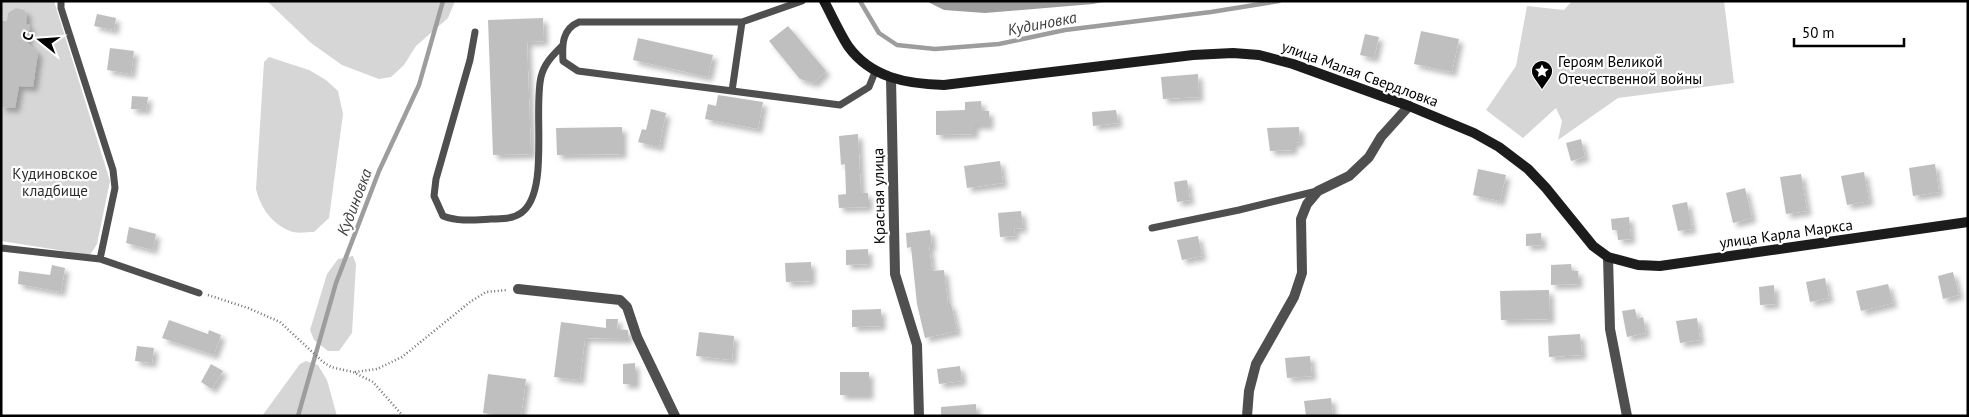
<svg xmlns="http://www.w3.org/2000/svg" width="1969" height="417" font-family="'PT Sans',sans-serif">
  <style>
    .green { fill: #d6d6d6 }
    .water { fill: #9d9d9d }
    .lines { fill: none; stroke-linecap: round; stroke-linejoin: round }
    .stream { stroke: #9d9d9d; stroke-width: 4.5 }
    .building { fill: #bfbfbf; filter: url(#shadow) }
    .path { stroke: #717171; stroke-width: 2.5; stroke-dasharray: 1 2.5; stroke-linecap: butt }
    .lane { stroke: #4f4f4f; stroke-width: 7 }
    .street { stroke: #4f4f4f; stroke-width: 10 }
    .secondary { stroke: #1c1c1c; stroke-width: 10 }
    .labels { text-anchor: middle; stroke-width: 4.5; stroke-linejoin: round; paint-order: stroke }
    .poi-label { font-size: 15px; fill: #000; stroke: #fff; text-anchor: start }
    .street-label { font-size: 15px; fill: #000; stroke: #fff }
    .park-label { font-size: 15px; fill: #2d2d2d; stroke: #fff }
    .water-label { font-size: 16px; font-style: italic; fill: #3e3e3e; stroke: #fff }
  </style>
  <defs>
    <filter id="shadow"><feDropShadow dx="4.5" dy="4.5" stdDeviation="2.5" flood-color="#0004"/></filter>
  </defs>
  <rect width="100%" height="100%" fill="#fff"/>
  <!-- green -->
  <path class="green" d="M1,1H54L110,181L97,244L90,255L1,241Z
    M267,1H455L448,18L416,46L404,65L391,77L379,79L342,65L311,43Z
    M1572,1H1724L1734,83L1618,98L1558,140L1562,121L1556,108L1523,138L1486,110L1516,66L1527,6L1564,10Z
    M269,57L309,70L326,80L338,91L343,114L329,218L314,232C307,232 296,234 290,231C271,223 261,208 256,189L264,62Z
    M353,256L356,264L352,333L339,351H328L314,340L310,330L327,274L338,259Z
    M306,361L318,365L327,380L337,416H262L300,364Z"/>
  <!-- water -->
  <path class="water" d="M926,1H1108L1093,4L985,13L944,10Z"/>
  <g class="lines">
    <!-- stream -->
    <path class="stream" d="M860,1L879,33L897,45L935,49L999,44L1065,30L1211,12L1279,1
      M298,416L336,283L379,171L419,85L443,1"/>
  </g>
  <!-- building -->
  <path class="building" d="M16,8L24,10L27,14L26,24L30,25L27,42L38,53L33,87L19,86L15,108L1,107V21H7L8,13Z
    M97,14L116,18L114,30L94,26Z
    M543,18L544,41L527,42L531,154L493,155L488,20Z
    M788,26L826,71L814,83L800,79L769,41Z
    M1421,31L1459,39L1452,72L1414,64Z
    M1365,34L1379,37L1374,58L1360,55Z
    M638,38L713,55L708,77L633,60Z
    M110,48L134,51L131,74L107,70Z
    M1198,74L1199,97L1163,99L1161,77Z
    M718,95L763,102L758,129L705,119L708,104L716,106Z
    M132,96L148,97L146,110L131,109Z
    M981,101L982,111H989V125H974V134L936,135V111L965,110V102Z
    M651,109L666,113L659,147L638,142L642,129L646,130Z
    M1116,110L1118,123L1093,126L1092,112Z
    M622,127V154L557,155L556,128Z
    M1299,127L1300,142L1293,143V150L1270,151L1267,128Z
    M858,134L861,193H868V207L839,208L838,195L846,194L845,164L841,165L839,136Z
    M1581,139L1585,157L1571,161L1566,143Z
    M1000,161L1003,183L967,188L964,166Z
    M1935,164L1939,192L1913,196L1909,168Z
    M1478,169L1506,175L1500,201L1473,195Z
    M1864,172L1869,201L1847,205L1841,176Z
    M1801,174L1807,211L1786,214L1780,177Z
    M1187,180L1190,200L1177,202L1174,182Z
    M1745,188L1752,218L1733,223L1726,193Z
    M1687,202L1692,229L1678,231L1672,205Z
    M1021,211L1023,228L1014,229L1015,236L1000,237L998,213Z
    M1629,217L1631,239L1618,240L1617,230H1612L1611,219Z
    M129,227L156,234L153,250L126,243Z
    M930,230L932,246H929L932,271L944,270L948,304H951L957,331L925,338L917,304L911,247L907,248L906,233Z
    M1541,233L1542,245L1526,246V234Z
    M1198,236L1202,256L1182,260L1177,240Z
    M868,249V264L846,265V250Z
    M811,262V281L786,282L785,263Z
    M1571,264L1572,271H1578V284L1551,285V265Z
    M52,265L65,268L61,292L18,284L19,271L50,275Z
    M1953,272L1959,295L1943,299L1938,276Z
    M1825,278L1829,298L1810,302L1806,282Z
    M1888,284L1893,303L1861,311L1856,291Z
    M1774,285L1775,304L1760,305L1759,287Z
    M1549,290L1550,319L1501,320L1500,291Z
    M881,309V326L852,327V310Z
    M1635,309L1637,319L1643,317L1646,333L1627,337L1622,311Z
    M1697,318L1700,340L1680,343L1676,321Z
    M606,319H618L617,329L628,330V339L585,338L580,380L554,377L561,322L606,328Z
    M169,320L208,334L209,330L221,335L214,355L162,338Z
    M699,332L734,336L732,360L696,356Z
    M1580,334L1582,355L1549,357L1548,336Z
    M137,346L154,348L152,363L135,361Z
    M1310,356L1312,376L1287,378L1285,358Z
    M635,363V384H623V364Z
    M211,364L223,371L212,389L201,382Z
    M960,366L962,381L939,384L937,369Z
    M840,372H869V395H840Z
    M488,374L526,379L521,416H503L483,413Z
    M1331,398L1333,416H1306L1304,401Z
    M976,404V416H941V407Z"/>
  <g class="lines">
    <!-- path -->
    <path class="path" d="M208,295L248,308L280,322L323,362L331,367L353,372L373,382L403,416
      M355,372L377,369L402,357L470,302L486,292L507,290"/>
    <!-- lane -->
    <path class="lane" d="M61,1V8L113,170L115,188L100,259
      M802,1L742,22H579C562,29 562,45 563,61L578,71L840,105L869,87L875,72
      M475,32L470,60L436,179L434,196L443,216C459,222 474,220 491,219C501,219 513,219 521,213C550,193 533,111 541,77C544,64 552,56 562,46
      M732,91L742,22
      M1152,228L1239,210L1317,191
      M1,248L100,259L199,293"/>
    <!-- street -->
    <path class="street" d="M891,78L895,274L917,345L919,416
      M1608,257L1610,329L1627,416
      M518,289L620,300L627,307L637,337L675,416
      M1247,416L1249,391L1256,364L1294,297L1302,273L1301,219L1307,204L1318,191L1349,176L1369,157L1381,137L1409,106"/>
    <!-- secondary -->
    <path class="secondary" d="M824,1C832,16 839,32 848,46C871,78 907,84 944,85L1193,55L1233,53L1259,55L1293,64L1409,106L1474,133L1499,147L1528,169L1546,188L1593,246L1608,257L1638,265L1660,266L1968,222"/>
  </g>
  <!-- icons -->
  <defs>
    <g id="sight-pin" transform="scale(1.125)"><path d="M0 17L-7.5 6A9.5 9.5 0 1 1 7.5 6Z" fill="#000" stroke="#fff"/><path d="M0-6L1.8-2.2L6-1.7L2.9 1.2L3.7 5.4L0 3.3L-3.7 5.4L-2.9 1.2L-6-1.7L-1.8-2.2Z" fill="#fff"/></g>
  </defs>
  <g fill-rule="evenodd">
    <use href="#sight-pin" x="1542" y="71"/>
  </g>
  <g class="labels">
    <!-- poi labels -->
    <g class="poi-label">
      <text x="1558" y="67">Героям Великой<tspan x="1558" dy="17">Отечественной войны</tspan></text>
    </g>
    <!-- street labels -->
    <g class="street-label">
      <text transform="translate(1360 74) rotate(20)" y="5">улица Малая Свердловка</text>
      <text transform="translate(879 196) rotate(-91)" y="5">Красная улица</text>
      <text transform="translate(1786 234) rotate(-8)" y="5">улица Карла Маркса</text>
    </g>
    <!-- park labels -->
    <g class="park-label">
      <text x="55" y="179">Кудиновское<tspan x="55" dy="17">кладбище</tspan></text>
    </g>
    <!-- water labels -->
    <g class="water-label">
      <text transform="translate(1042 23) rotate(-11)" y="6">Кудиновка</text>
      <text transform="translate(354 202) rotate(-69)" y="6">Кудиновка</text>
    </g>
  </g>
  <!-- border -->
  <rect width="1969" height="417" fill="none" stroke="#000000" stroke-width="5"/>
  <!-- north arrow -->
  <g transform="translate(40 40) rotate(287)" stroke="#ffffff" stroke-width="4" paint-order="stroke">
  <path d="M0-4L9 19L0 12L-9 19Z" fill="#000000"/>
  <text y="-8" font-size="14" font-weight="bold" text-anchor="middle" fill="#000000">С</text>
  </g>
  <!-- scale -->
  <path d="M1794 38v8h110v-8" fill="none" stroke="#000000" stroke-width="2.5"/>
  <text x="1802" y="38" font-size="15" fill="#000000" stroke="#ffffff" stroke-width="4" paint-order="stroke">50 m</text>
</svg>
